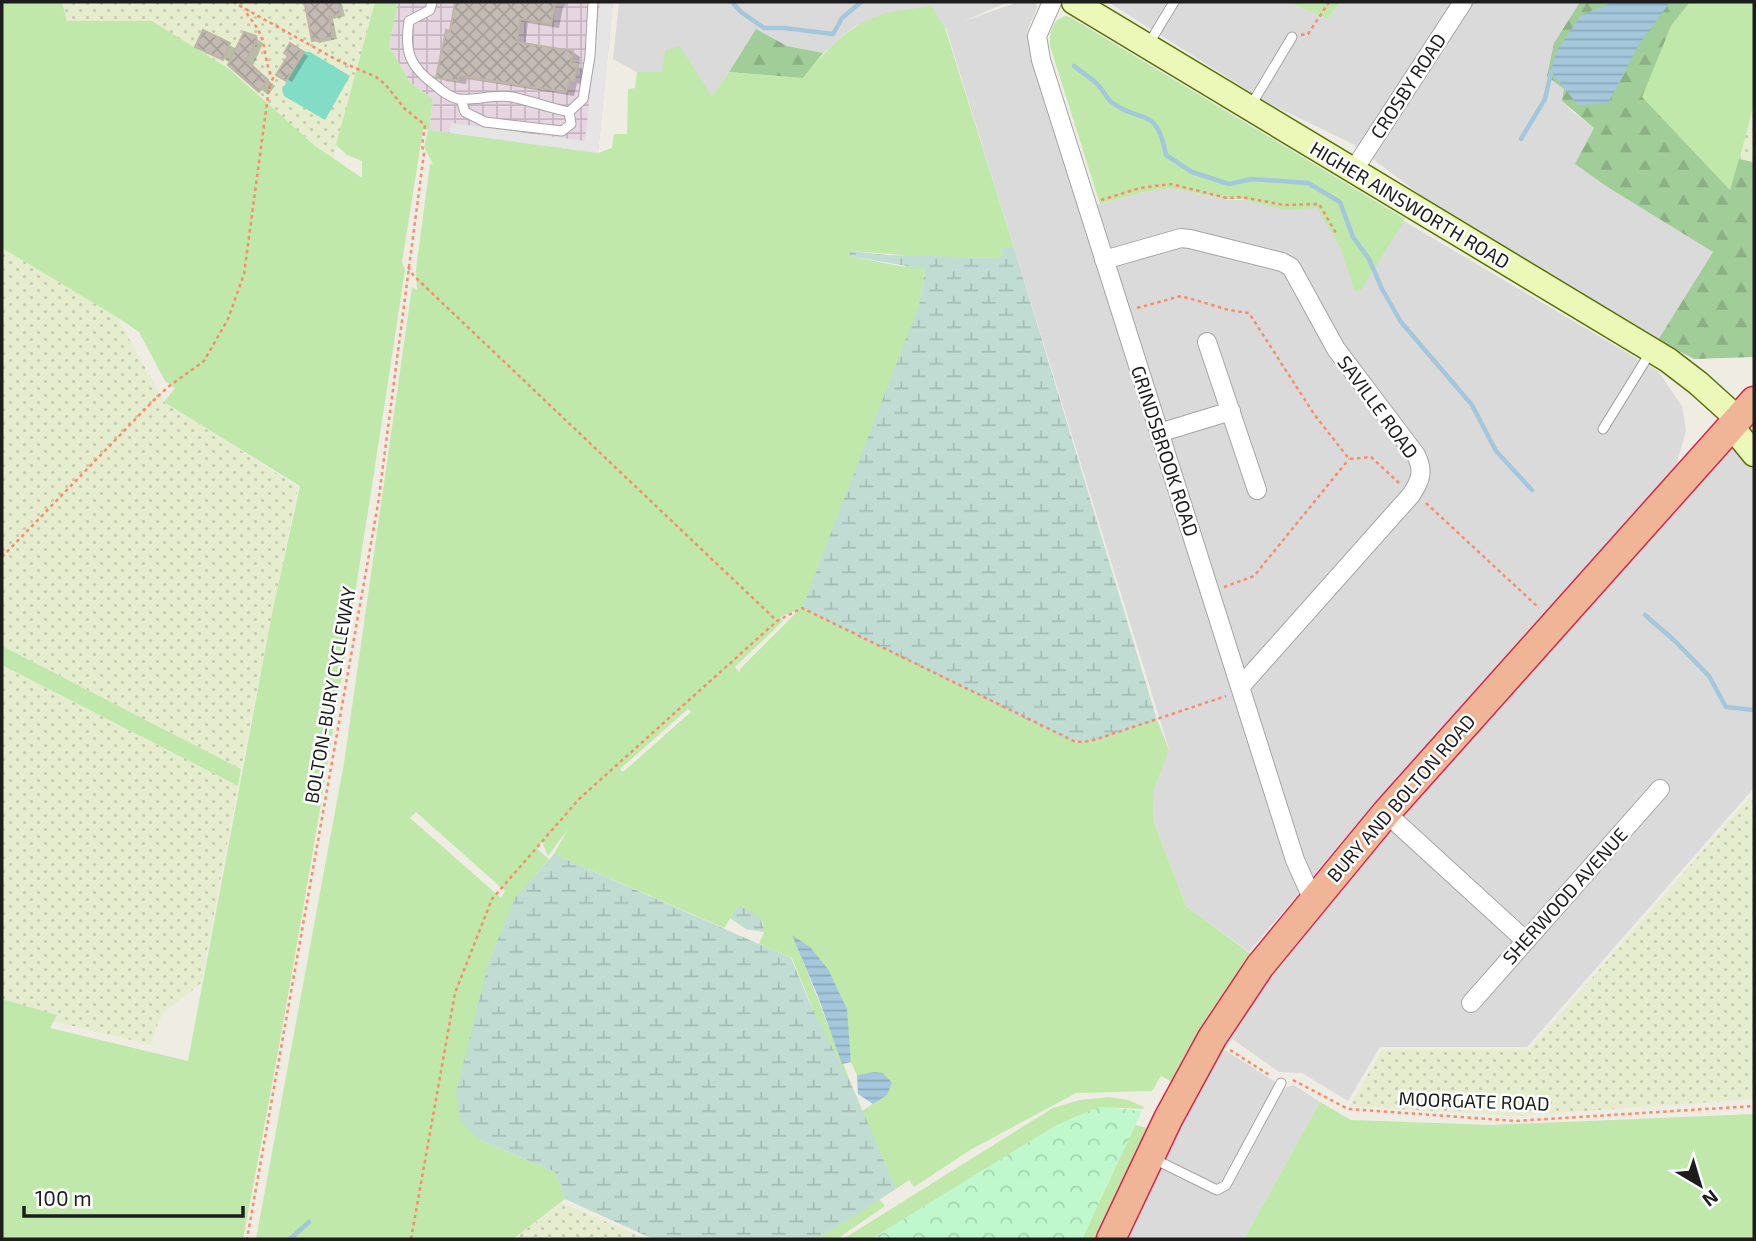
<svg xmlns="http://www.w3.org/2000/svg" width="1756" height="1241" font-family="'Exo 2',sans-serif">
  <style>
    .residential { fill: #dbdada }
    .industrial { fill: url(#industrial-grid) }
    .farmland { fill: url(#farmland-dots) }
    .grass { fill: #c0e8aa; fill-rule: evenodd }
    .forest { fill: url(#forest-firs) }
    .wetland { fill: url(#wetland-marsh) }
    .park { fill: url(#park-crowns) }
    .pitch { fill: #82dcc6 }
    .parking { fill: #e5e5e5 }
    .water { fill: url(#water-rules) }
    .shadow { fill: #0003 }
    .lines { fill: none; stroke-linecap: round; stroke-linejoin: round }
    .stream { stroke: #a4c7db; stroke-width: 4.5 }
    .building { fill: url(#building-cross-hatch); stroke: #bfb5a6; stroke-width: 2 }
    .service-casing { stroke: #a4a4a4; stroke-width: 11 }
    .minor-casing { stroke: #a4a4a4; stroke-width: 20 }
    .secondary-casing { stroke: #577107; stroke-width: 27 }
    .trunk-casing { stroke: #d5274b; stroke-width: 31 }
    .path { stroke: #f78d6c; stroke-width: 2.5; stroke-dasharray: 3.5 3.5; stroke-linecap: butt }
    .service { stroke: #fff; stroke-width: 9 }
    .minor { stroke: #fff; stroke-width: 18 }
    .secondary { stroke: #ecf8b7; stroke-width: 24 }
    .trunk { stroke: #efb596; stroke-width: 28 }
    .labels { text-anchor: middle; stroke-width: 5; stroke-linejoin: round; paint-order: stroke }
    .street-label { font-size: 19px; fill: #1d1d1d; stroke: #fff }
  </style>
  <defs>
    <pattern id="industrial-grid" width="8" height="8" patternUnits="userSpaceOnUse" patternTransform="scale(1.75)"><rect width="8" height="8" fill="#e7d5e1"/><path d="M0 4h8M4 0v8" fill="none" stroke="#c6b6c1"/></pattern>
    <pattern id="farmland-dots" width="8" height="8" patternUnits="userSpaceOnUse" patternTransform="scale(1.75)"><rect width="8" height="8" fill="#e6edcf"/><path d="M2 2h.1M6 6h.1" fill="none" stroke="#c5cbb1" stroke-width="1.8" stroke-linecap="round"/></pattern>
    <pattern id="forest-firs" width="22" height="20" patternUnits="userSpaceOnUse" patternTransform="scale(1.75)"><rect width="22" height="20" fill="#a1cd99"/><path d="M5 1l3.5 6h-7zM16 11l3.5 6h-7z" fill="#8ab083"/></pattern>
    <pattern id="wetland-marsh" width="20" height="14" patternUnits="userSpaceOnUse" patternTransform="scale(1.75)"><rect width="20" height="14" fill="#c0dcd3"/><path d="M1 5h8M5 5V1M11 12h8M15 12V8" fill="none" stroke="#a5bcb5"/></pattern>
    <pattern id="park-crowns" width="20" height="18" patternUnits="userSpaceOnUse" patternTransform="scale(1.75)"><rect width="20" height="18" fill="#c0f8cd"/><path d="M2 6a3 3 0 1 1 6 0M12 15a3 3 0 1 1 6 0" fill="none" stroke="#a5d4b0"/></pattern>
    <pattern id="water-rules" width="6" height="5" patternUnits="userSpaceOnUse" patternTransform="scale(1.75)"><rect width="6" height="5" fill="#a4c7db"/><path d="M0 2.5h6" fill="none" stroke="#8daabc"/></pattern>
    <pattern id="building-cross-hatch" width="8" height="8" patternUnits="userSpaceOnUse" patternTransform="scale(1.75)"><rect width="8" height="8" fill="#c3bbb3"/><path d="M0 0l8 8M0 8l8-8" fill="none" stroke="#a7a09a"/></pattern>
  </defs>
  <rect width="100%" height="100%" fill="#eeece3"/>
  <!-- residential -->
  <path class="residential" d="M619,2H1008L964,21L1019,2H1036L1037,8L1027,31L1079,210L1143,192L1171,188L1231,200H1249L1312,167L1658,371L1682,406L1686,431L1674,473L1372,807L1249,952L1186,906L1153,820L1154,790L1169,749L946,28L855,26L823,53L787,46L756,29L712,98L706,89L662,72H637L613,59Z
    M1108,2H1288L1328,19L1340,2H1580L1554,43L1564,89L1562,101L1573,112L1594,128L1609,188L1713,252L1658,340L1430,202L1353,144L1268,103Z
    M1737,439L1754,462L1753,789L1527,1047H1380L1348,1101L1302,1073L1279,1072L1228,1036L1294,944L1388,827Z
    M1220,1047L1285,1088L1294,1085L1320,1102L1244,1239H1127L1168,1150Z"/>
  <!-- industrial -->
  <path class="industrial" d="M398,2H613L598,153L429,130L433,99L410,82L389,46Z"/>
  <!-- farmland -->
  <path class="farmland" d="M63,2H375L333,158L152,21H66Z
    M1754,104V162L1739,159Z
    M2,248L117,317L164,402L298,487L241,769L2,646Z
    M2,665L238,786L201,983L163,1013L155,1031L152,1045L2,1009Z
    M1749,798L1754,801V1099L1515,1116L1350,1106L1382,1050H1529Z
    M562,1203L647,1239H513Z"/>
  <!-- grass -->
  <path class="grass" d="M2,2H62L67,21H152L229,69L314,145L362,178V161L347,155L336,145L375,2H398L389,46L410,82L433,99L429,130L598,153L612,148L614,134H627L628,89L635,88L637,72H662L665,51L680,46L712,97L729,72L803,78C823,53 846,28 877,16C893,10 914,9 931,6L945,28L1014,248H1002L1001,258L965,257L925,269L919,305L1076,742L1157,720L1169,750L1154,790L1153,820L1186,906L1252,955C1218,999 1195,1032 1172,1082L1161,1076L1152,1091L1076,1093L970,1150L914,1187L909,1180L896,1189L862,1111L887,1095L874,1072L857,1075L851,1062L845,1005L793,936L852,1086L844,1085L792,958L759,944L764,932L763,922L738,906L724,928L554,854L568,829L548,856L542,842L537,849L549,859L515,899L488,964L480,1140L555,1172L565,1199L513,1239H256L344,763L412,287L417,290L416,269L430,164H433L424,147L428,130H423L402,262L405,270C356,594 305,918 243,1239H2V999L57,1015L50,1028L188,1061L272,614L300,486L164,402L175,388L165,381L139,332L117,317L2,248ZM850,251L904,255L905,267L849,256ZM800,609L740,669V673L735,667L783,621L780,617ZM688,709L691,712L623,772L620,769ZM416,812L505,891L501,898L410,818Z
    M1288,2H1340L1328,19Z
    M1690,2H1754V104L1731,191L1641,97L1671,26Z
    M1066,16L1070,17L1405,219L1361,290L1355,292L1341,249L1317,208L1285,210L1242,199H1227L1171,188L1143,192L1100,204L1050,46C1050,33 1051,20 1066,16Z
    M2,646L241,769L238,786L2,665Z
    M1109,1097L1128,1100L1144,1107L1143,1109L1099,1107L1055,1126L871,1239H843L1053,1108L1080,1100Z
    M1320,1102L1351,1120L1492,1125L1754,1114V1239H1244Z
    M1135,1125L1148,1128L1097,1239H1082Z
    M879,1199L885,1206L837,1239H817Z"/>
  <!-- forest -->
  <path class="forest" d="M1580,2H1690L1671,26L1642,97L1730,190L1739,159L1754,162V357L1694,359L1658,340L1713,252L1609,188L1575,164L1594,128L1562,101L1564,89L1547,76L1554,43Z
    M756,29L787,46L823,53L803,78L729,72Z"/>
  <!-- wetland -->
  <path class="wetland" d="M1002,248H1014L1157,720C1129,728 1094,748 1065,739L802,608L919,305L925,269L849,256L850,251L887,255L1001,258Z
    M554,854L791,958L811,1006L852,1086L896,1189L817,1239H653L565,1199L555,1172L480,1140L461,1122L456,1093L488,964L515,898Z
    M738,906C753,911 763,916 764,932L746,929L730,918Z"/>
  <!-- park -->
  <path class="park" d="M1099,1107L1142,1111L1082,1239H871L1055,1126Z"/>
  <!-- pitch -->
  <path class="pitch" d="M304,52H310L350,76L325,120L284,96L282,90Z"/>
  <!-- parking -->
  <path class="parking" d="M600,2H613L598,153L450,133L451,123L585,141Z"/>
  <!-- water -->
  <path class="water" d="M1614,2H1670L1638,46L1608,103L1578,105L1551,72L1556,52L1581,15Z
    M792,935L810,947L828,969L847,1009L851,1062L842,1064L819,999Z
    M874,1072L883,1073L892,1083L887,1095L873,1104L858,1094L857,1075Z"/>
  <!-- shadow -->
  <path class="shadow" d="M304,2H325V4L338,2L342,4L345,16L333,19L337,39L319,43L314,40L306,4Z
    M456,2H564L566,5L563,7L559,28L528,23L525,45L573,52L580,57L579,67L584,70L582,85L577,83L574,96L467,79L466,84L446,81L438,77L451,32Z
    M204,33L237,49L255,38L263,43L253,66L275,86L268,95L230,64L231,62L202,49Z
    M290,46L308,56L292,82L279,74L290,55Z"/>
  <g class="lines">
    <!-- stream -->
    <path class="stream" d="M732,2L741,12L764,28H784L833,34L842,18L861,2
      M1074,66C1081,72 1090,77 1096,83C1102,88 1105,96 1110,101C1141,126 1156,103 1166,155L1192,172L1229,184L1252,179L1308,183L1340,202L1353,237L1369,259L1382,289L1401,322L1472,405L1496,451L1532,490
      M1521,139L1545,99L1551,72L1554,70
      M1645,615L1675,641L1709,676L1726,707L1754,710
      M290,1239L309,1222"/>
  </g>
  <!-- building -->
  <path class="building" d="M301,2H338L341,14L329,17L333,37L312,41L305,5Z
    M455,2H559L555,3L551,24L520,19L517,42L573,51L571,63L577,64L574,81L569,80L566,92L459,76L458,81L436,78L446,30L450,31Z
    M203,30L230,43L223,60L195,47Z
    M244,32L256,36L257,40L246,60L268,80L259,92L228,65Z
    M290,43L304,52L286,81L276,75L288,56L284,53Z"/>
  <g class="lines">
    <!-- service casing -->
    <g class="service-casing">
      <path id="service" d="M432,2L430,10L409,21C404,52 410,67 435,85C442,91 449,97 458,99C474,101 494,94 512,97C531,101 550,108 569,112L583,99L590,56L593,2
        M1148,45L1174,2
        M461,99L465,112L485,122L562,131L571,124L569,112
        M1250,107L1292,37
        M1603,429L1650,353
        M1154,1159L1217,1190L1226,1185L1281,1083"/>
    </g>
    <!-- minor casing -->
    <g class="minor-casing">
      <path id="minor" d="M1052,2L1037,36L1041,60L1295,860L1313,900
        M1353,171L1463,2
        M1104,260L1181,238L1190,239L1282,262L1291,267L1336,349L1416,455C1424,471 1421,480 1411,495L1241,686
        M1207,342L1257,490
        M1159,433L1231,411
        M1386,813L1526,941
        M1471,1003L1660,789"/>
    </g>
    <!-- secondary casing -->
    <g class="secondary-casing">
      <path id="secondary" d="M1074,2L1668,360L1698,383L1739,420
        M1732,427L1754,454"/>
    </g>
    <!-- trunk casing -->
    <g class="trunk-casing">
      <path id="trunk" d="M1111,1239L1168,1119L1212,1038L1260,966L1386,813L1754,401"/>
    </g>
    <!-- path -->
    <path class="path" d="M233,2L337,60L376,77L385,84L405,109L425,125L422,146L424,153L378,504L247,1239
      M1301,35L1308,34L1329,2
      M1101,200L1140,188L1171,184L1227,198L1242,197L1284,205L1319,204L1336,233
      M408,267L414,276L777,621
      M1137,308L1181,296L1229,310L1249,313L1314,414L1349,459L1371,457L1399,483
      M1426,503L1539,608
      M2,557L153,401L168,387L204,361L228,319L244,274L269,88L273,78C264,64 267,49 260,34C257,26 250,18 244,10
      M1224,587L1254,576L1349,459
      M1230,1050L1271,1076
      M1293,1080L1348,1109L1515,1121L1754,1106
      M411,1239L455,993L492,899L579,799L777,621L802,608L1076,742L1091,741L1226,696"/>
    <!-- service -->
    <use href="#service" class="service"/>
    <!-- minor -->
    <use href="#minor" class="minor"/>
    <!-- secondary -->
    <use href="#secondary" class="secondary"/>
    <!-- trunk -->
    <use href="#trunk" class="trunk"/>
  </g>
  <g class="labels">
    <!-- street labels -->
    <g class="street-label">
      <text transform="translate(1408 86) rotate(-57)" y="7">CROSBY ROAD</text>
      <text transform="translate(1410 205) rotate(31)" y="7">HIGHER AINSWORTH ROAD</text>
      <text transform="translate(1378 407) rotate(54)" y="7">SAVILLE ROAD</text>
      <text transform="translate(1165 451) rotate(72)" y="7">GRINDSBROOK ROAD</text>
      <text transform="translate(330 695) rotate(-80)" y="7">BOLTON-BURY CYCLEWAY</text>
      <text transform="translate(1401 798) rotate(-49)" y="7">BURY AND BOLTON ROAD</text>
      <text transform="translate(1565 896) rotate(-48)" y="7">SHERWOOD AVENUE</text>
      <text transform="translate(1474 1101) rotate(2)" y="7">MOORGATE ROAD</text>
    </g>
  </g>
  <!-- border -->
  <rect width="1756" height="1241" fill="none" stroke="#1d1d1d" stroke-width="7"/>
  <!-- north arrow -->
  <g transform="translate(1700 1185) rotate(142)" stroke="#ffffff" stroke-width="5" paint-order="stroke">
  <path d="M0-5L12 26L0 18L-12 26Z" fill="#1d1d1d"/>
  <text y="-10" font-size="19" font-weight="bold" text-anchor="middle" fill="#1d1d1d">N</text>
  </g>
  <!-- scale -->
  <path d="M24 1206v10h219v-10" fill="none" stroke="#1d1d1d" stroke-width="3.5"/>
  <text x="35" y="1206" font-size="21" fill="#1d1d1d" stroke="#ffffff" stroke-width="5" paint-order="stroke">100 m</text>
</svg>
